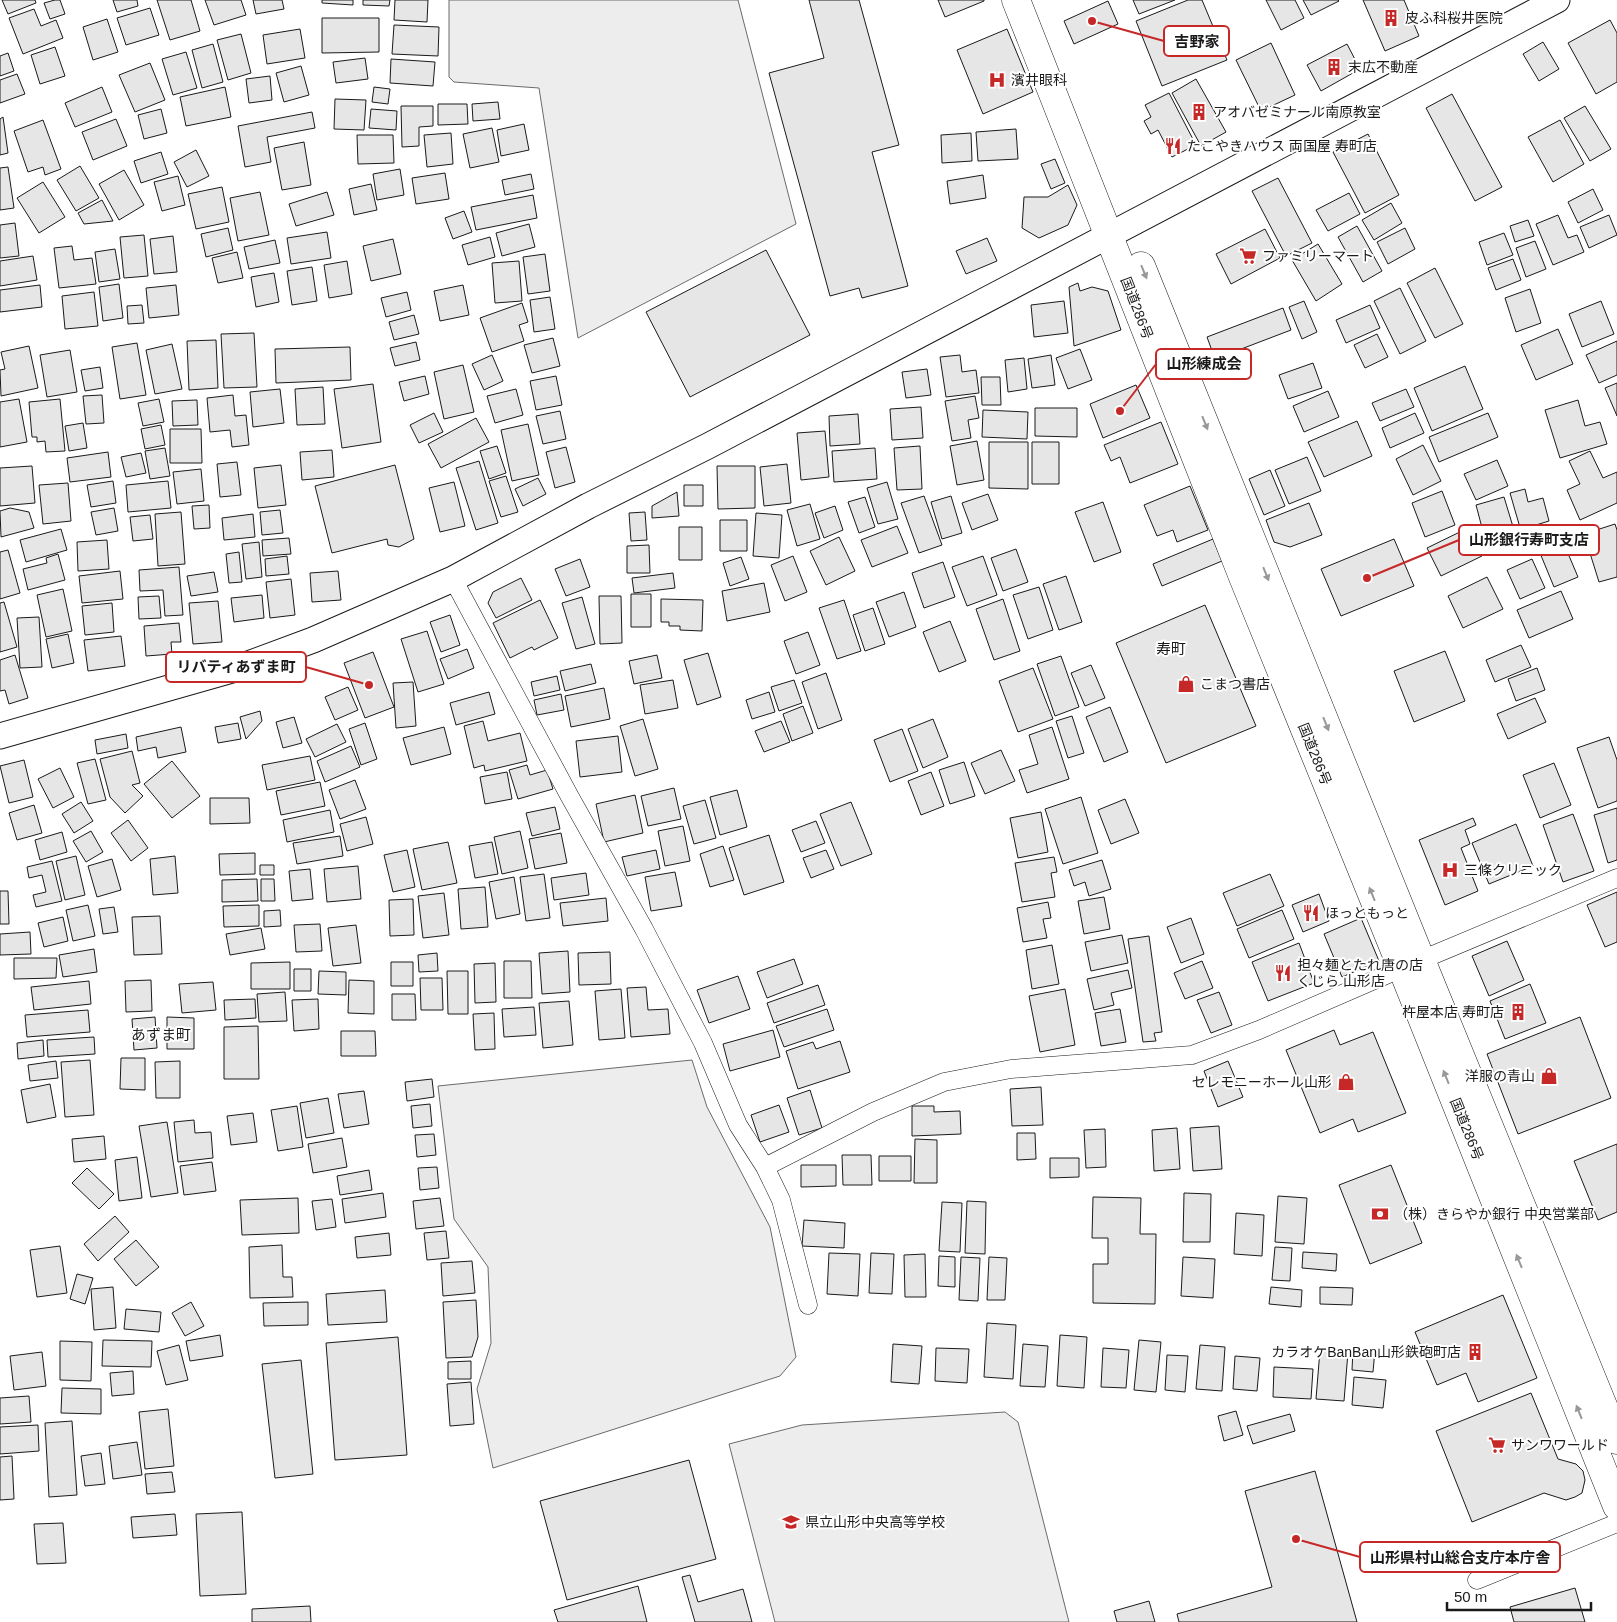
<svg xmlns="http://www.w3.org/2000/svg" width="1617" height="1622" font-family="Helvetica,'Noto Sans JP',sans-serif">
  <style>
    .green { fill: #ededed; stroke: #6a6a6a }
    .building { fill: #e6e6e6; stroke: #1a1a1a }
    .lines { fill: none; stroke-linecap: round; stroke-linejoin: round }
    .street-casing { stroke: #1a1a1a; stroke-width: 19 }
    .secondary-casing { stroke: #1a1a1a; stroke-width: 27 }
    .highway-casing { stroke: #1a1a1a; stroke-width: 29 }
    .street { stroke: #fff; stroke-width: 18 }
    .secondary { stroke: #fff; stroke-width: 25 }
    .highway { stroke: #fff; stroke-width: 28 }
    .oneway { fill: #989898 }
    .labels { text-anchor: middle; stroke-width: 4; stroke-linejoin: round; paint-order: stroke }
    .poi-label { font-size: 14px; fill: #1a1a1a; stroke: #fff; text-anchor: start }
    .street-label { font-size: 14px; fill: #1a1a1a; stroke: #fff }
    .neighbourhood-label { font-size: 15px; fill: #1a1a1a; stroke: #fff }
    .leader { fill: none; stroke: #c62828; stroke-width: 2 }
    .callout-dot { fill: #c62828; stroke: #fff; stroke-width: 2 }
    .callout { fill: #fff; stroke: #c62828; stroke-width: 2 }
    .callout-label { font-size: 15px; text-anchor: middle; font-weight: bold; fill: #1a1a1a }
  </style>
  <rect width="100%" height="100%" fill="#fff"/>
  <!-- green -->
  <path class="green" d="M449,0H738L796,224L578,338L539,88L454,82L449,77Z
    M692,1060L707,1107L770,1227L796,1357L780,1376L493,1468L477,1389L491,1343L488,1267L454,1219L438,1086Z
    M1005,1412L1018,1422L1069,1622H775L729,1444L802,1425Z"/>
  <!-- building -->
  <path class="building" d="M2,0H35L36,3L8,14Z
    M55,0H60L65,14L50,19L44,3Z
    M113,0H137L138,6L117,12Z
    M157,0H191L200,31L170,40Z
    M205,0H241L246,15L214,25Z
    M253,0H282L284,9L256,14Z
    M322,0H353V5L322,3Z
    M363,0H390L389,6L363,5Z
    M395,0H428L427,22L394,20Z
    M809,0H859L899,145L872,152L908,286L862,298L859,288L830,296L769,73L824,58Z
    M938,0H984V1L945,17Z
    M1133,0H1175L1139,14Z
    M1188,0H1202L1227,60L1162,86L1136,21Z
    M1266,0H1295L1304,18L1281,30Z
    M1303,0H1338L1339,1L1311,15Z
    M1363,0H1404L1419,36L1385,51Z
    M1108,1L1118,24L1074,44L1064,21Z
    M150,8L159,35L126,45L117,18Z
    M34,9L41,26L56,20L63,38L23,54L9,18Z
    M322,18H379V52L322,53Z
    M107,19L118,52L93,60L83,27Z
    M1610,20L1617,33V82L1596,94L1568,43Z
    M394,25L439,27L438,56L392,54Z
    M300,29L305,58L267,64L263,35Z
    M1007,29L1033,92L983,114L957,50Z
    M241,34L251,73L228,80L217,40Z
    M1543,42L1559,69L1539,81L1523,54Z
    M1271,43L1295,95L1261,111L1236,60Z
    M213,44L223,82L202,88L192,50Z
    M1347,44L1360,69L1321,91L1307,65Z
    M55,47L65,76L40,84L31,55Z
    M186,52L197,88L173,95L162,59Z
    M8,53L14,71L0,76V56Z
    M365,58L368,79L336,83L333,62Z
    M391,59L435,62L433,86L390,83Z
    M150,63L165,100L135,112L119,75Z
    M301,66L309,95L284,102L276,73Z
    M17,74L25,94L0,103V80Z
    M270,76L272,100L249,103L246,79Z
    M1196,79L1226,132L1201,146L1172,93Z
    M102,87L112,112L75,127L65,103Z
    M225,87L231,117L186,126L180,97Z
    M374,87L390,89L388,104L372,102Z
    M1169,93L1196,145L1172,157L1158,130L1151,134L1144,121L1151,117L1145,105Z
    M1452,94L1502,187L1475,201L1426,108Z
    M335,99L366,100L364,130L334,129Z
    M498,102L500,119L473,121L472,104Z
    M438,104H467L468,124L438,125Z
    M401,106H433V126L419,127V146L402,147Z
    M1585,106L1611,149L1590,161L1564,118Z
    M161,109L167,133L144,139L138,115Z
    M371,109L397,111L396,130L369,128Z
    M312,112L315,128L267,137L271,162L245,167L238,126Z
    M3,117L8,153L0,155V119Z
    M116,119L127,146L93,160L82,132Z
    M43,120L61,169L45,175L43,167L28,172L14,131Z
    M1560,120L1584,164L1553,182L1528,137Z
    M524,124L529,150L501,156L497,130Z
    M492,128L499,162L470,168L463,134Z
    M1016,129L1018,159L978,161L976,132Z
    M451,133L453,164L427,167L424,135Z
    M971,133L972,161L942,163L941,135Z
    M1368,134L1399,195L1365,213L1333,152Z
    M357,135H393L394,163L358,164Z
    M304,142L311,185L282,190L274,148Z
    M196,150L209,176L187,187L174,162Z
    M161,152L168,174L141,183L134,161Z
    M1055,159L1065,183L1051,189L1041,164Z
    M80,166L99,198L76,211L57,180Z
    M8,167L14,208L0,210V168Z
    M400,169L404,195L377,200L373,174Z
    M124,170L144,205L119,220L99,184Z
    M445,173L449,199L416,204L412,178Z
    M531,174L534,189L505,195L502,180Z
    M983,175L986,198L950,204L947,181Z
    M178,176L185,205L162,211L154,182Z
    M1278,178L1312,243L1286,256L1252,191Z
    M43,182L65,217L39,233L17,198Z
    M371,184L377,210L354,215L349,189Z
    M1068,185L1077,205L1068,225L1039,238L1022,228L1024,197H1048Z
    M222,187L229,222L196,229L188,194Z
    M1593,189L1603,210L1578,223L1568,202Z
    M260,192L269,235L238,241L230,198Z
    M327,192L334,215L296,226L289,204Z
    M1349,193L1360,214L1328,231L1316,210Z
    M533,195L537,218L476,230L471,207Z
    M102,200L113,221L84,224L78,213Z
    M1391,203L1402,223L1374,240L1362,220Z
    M464,211L472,232L453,239L445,218Z
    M1558,215L1568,238L1577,235L1584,252L1553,265L1536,224Z
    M1609,215L1617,235L1589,248L1580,227Z
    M1528,220L1534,236L1515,242L1510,226Z
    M15,223L19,256L0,258V225Z
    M529,224L535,247L502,256L496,233Z
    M1357,226L1382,271L1363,282L1338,237Z
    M228,228L233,250L206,257L201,234Z
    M1405,228L1415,249L1388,264L1377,242Z
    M1265,229L1280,258L1231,284L1216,254Z
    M327,232L331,258L291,264L287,238Z
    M1504,233L1513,255L1487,265L1479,242Z
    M144,235L148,276L124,278L120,237Z
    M173,236L177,272L154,274L150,239Z
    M490,237L495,257L468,265L462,245Z
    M987,238L997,261L966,274L956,251Z
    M393,239L401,274L371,281L363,246Z
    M275,240L280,263L249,269L244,247Z
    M1535,241L1546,269L1526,277L1516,248Z
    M1318,244L1342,284L1316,301L1292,260Z
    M72,246L74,260L92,258L96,284L59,288L54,248Z
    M115,249L120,279L99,282L95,252Z
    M766,250L810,335L690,397L646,312Z
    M237,252L243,278L218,283L212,258Z
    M545,254L550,291L528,294L523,257Z
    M33,256L37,280L0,286V261Z
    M1513,259L1521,280L1496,290L1488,268Z
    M347,261L352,294L329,298L324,265Z
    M519,261L522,301L495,303L492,263Z
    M312,267L317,301L292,305L287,271Z
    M1435,268L1463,324L1435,338L1407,283Z
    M274,273L279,302L256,307L251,277Z
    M1078,283L1080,291L1092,287L1108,291L1121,330L1074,346L1069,287Z
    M119,284L123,318L103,321L99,287Z
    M40,285L42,307L0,312V290Z
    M176,285L179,315L149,318L146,288Z
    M463,285L469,315L440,321L434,291Z
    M1400,288L1426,341L1400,354L1374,301Z
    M1530,289L1541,323L1516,332L1505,298Z
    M94,292L98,326L65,329L62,296Z
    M407,292L411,310L386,317L381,298Z
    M550,297L555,329L534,332L530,300Z
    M1064,301L1068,333L1034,337L1031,305Z
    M1304,301L1317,332L1302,339L1289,307Z
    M1601,301L1614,334L1582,347L1569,314Z
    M522,303L528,322L519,325L524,341L492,352L480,318Z
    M142,305L144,323L128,324L127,306Z
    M1370,305L1380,328L1346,343L1336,320Z
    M1283,308L1291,330L1215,359L1207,337Z
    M414,315L419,334L394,340L389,322Z
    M1558,329L1573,364L1536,380L1521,345Z
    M254,333L257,387L224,388L221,334Z
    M1377,334L1388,357L1365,368L1354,345Z
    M553,338L560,366L532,373L524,345Z
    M216,340L218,388L189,390L187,341Z
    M1617,341V375L1599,383L1586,355Z
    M416,342L420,360L395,366L390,348Z
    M137,343L146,395L120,399L112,347Z
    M172,344L182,389L155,394L146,350Z
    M29,346L38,388L1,396L0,370L5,369L1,352Z
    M350,347L351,380L276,383L275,349Z
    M1080,349L1092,380L1068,389L1056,358Z
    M70,350L77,392L47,397L40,355Z
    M492,355L503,381L484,390L472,364Z
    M960,355L962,372L976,370L979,393L946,397L940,357Z
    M1051,355L1055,385L1032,388L1028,359Z
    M1024,358L1027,389L1008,392L1005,360Z
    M1313,363L1322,388L1288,399L1279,375Z
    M463,365L474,412L444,419L434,372Z
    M1465,366L1483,409L1432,431L1414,388Z
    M100,367L103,388L85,391L81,370Z
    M927,369L931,395L906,398L902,372Z
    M425,376L429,394L404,401L399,382Z
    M556,376L562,405L536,410L530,381Z
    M981,377H1000L1001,405H982Z
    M1617,383V416L1605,388Z
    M373,384L381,442L342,448L334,389Z
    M1136,385L1150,418L1103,438L1090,404Z
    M323,387L325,424L297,425L295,389Z
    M280,389L284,423L253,427L250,392Z
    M516,389L523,415L495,423L487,396Z
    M1406,389L1414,407L1380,421L1372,403Z
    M1328,391L1339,417L1304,432L1293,406Z
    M102,395L104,423L86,424L83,396Z
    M233,395L235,416L246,415L249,445L232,447L230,430L210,432L207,398Z
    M975,396L979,418L968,420L971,438L952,441L945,401Z
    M19,399L27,442L0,447V402Z
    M60,399L65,451L46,452L45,441L37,442V437H32L29,402Z
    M159,399L164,422L143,426L138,403Z
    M197,400L198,425L173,426L172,401Z
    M1578,400L1585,426L1600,422L1607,444L1560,458L1545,410Z
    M921,407L923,438L892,440L890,409Z
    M1035,408H1077V437L1035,436Z
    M983,410L1028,412L1027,439L982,437Z
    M560,411L566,439L543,444L536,416Z
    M434,413L443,432L419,443L410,425Z
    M1415,413L1424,433L1390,448L1382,428Z
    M1488,413L1498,437L1439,462L1429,437Z
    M858,414L860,444L830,446L829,416Z
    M476,418L489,442L441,468L428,444Z
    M1357,421L1372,456L1324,477L1308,442Z
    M1161,422L1178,464L1130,483L1120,457L1111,461L1104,445Z
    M83,423L87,448L69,451L65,426Z
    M528,424L539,475L512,481L501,430Z
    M161,425L165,445L145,449L141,429Z
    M170,429H201L202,463H170Z
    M825,431L829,477L801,480L797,433Z
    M977,441L984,480L957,485L950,446Z
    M989,442H1028V489L989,488Z
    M1032,442H1059V484H1032Z
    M1423,445L1441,481L1413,495L1396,459Z
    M497,446L506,473L489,479L480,451Z
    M920,446L922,489L897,490L894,448Z
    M566,447L575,482L555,488L546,452Z
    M165,448L170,476L150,479L145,451Z
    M875,448L877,479L834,482L832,451Z
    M332,450L334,477L302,480L300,452Z
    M1590,451L1603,478L1617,472V503L1580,520L1567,490L1580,484L1569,461Z
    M108,452L111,477L70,482L67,458Z
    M141,453L146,473L126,477L121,457Z
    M1307,457L1321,491L1289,504L1275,470Z
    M1497,460L1508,486L1476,500L1464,474Z
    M479,461L498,523L476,530L456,468Z
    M237,462L241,495L220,497L217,464Z
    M787,464L791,503L764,506L760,467Z
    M281,465L286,505L258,508L254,468Z
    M395,465L414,539L399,547L388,545L387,539L332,553L315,486Z
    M32,466L35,503L0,506V468Z
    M717,466H755V508L718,509Z
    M201,469L204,501L177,504L173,472Z
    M1270,470L1285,506L1264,515L1249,479Z
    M506,476L518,512L501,517L489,481Z
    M538,478L546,494L523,506L515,489Z
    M113,481L116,503L91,507L87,485Z
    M168,481L171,508L128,512L126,485Z
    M454,482L465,526L440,532L429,488Z
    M887,482L898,519L878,524L867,488Z
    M68,483L71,521L43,524L39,485Z
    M684,485H703V506H684Z
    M1190,486L1208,530L1177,542L1173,530L1157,536L1144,505Z
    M1525,489L1528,502L1543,498L1549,521L1536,525L1539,534L1523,538L1510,493Z
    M1442,491L1455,525L1425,537L1412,503Z
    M677,492L679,516L652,518V506Z
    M988,494L998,520L972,530L962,503Z
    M924,496L942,545L919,553L901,503Z
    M951,496L962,533L942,539L931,502Z
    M865,497L875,527L859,533L848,502Z
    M1504,497L1514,530L1485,539L1476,505Z
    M1103,502L1121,552L1094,562L1075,512Z
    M1309,503L1322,535L1290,547L1274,542L1266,520Z
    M810,504L820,539L797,546L787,510Z
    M209,505L210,528L194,529L192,506Z
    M835,506L843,530L824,538L815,513Z
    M10,508L29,512L34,528L1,537L0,511Z
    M114,508L118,531L96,535L91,512Z
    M280,510L283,533L262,535L260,512Z
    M181,512L185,564L158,566L155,514Z
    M645,512L647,540L631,541L629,513Z
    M756,513L782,515L779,558L753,556Z
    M253,514L255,537L224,540L222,518Z
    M150,515L153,539L133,541L130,517Z
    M720,520H747V551H720Z
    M1615,524L1617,530V577L1599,582L1584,534Z
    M897,526L908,553L872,567L861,540Z
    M679,527H702V560H679Z
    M1468,528L1482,556L1441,576L1427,548Z
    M61,529L67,550L26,562L20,540Z
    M839,537L855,571L826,585L810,551Z
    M289,538L291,554L263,556L262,540Z
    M1213,539L1222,561L1162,586L1153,564Z
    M1394,539L1414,586L1341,616L1321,569Z
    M107,540L109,569L78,571L77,542Z
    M259,542L262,577L246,579L242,544Z
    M1564,544L1578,577L1554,587L1540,553Z
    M649,545L650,573H627V546Z
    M1016,549L1028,582L1003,591L991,558Z
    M8,550L20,593L0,599V552Z
    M239,552L242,582L229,583L226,554Z
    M58,554L65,580L28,590L23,569L47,563L46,558Z
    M287,556L289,574L266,576L265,559Z
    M793,556L807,592L785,601L771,565Z
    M983,556L997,595L967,606L952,567Z
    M741,557L749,579L730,586L723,563Z
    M580,559L590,587L566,596L555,569Z
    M1532,559L1545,588L1520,599L1507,570Z
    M943,562L955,597L924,608L912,573Z
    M179,567L183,615L165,616L163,590L140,591L139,570Z
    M120,571L123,599L82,603L79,576Z
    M338,571L341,600L312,602L310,573Z
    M214,572L218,592L191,596L187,576Z
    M673,573L675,588L634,593L632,578Z
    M1066,576L1082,622L1059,630L1043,584Z
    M1487,577L1503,609L1463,628L1448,596Z
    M521,578L532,600L496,618L488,603L493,592Z
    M291,579L295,615L270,618L266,582Z
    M764,583L770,612L727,621L722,591Z
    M1039,587L1053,630L1028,639L1013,595Z
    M63,589L72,631L46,637L37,595Z
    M1561,591L1573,619L1529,638L1517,610Z
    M904,592L916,627L889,637L876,602Z
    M631,594H651V627H631Z
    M262,595L264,618L234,622L231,598Z
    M159,596L161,618L139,619L138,597Z
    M599,596H621L622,643L600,644Z
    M582,597L595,644L576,649L562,603Z
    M661,599L703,600L702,631L680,630V626H669V622H661Z
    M1003,599L1020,651L994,660L976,609Z
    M540,600L558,638L534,650L532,647L510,658L493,623Z
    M844,600L861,651L837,659L819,608Z
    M218,601L222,642L193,644L189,603Z
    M4,602L17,647L0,652V603Z
    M112,603L114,632L85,635L82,606Z
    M1205,605L1256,726L1166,763L1116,643Z
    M873,608L885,644L865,651L853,615Z
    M450,615L460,645L441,652L430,622Z
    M39,617L42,667L20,668L17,618Z
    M950,621L966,661L939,672L923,632Z
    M179,623L181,642H171L172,654L146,656L144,626Z
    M427,631L444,684L418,692L401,639Z
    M808,632L820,665L796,674L784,641Z
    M68,634L74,663L52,668L46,639Z
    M121,636L125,666L88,671L84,640Z
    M1521,645L1531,667L1495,682L1486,660Z
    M467,649L474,668L448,679L440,659Z
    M1445,651L1465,701L1414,722L1394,671Z
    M373,652L394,707L365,718L344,663Z
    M708,653L721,697L697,705L684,660Z
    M15,655L28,698L9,704L5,690L0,691V660Z
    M657,655L662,678L634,684L629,661Z
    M1061,656L1079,707L1055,716L1037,664Z
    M591,664L596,683L565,691L560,671Z
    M1091,665L1105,698L1085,706L1071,673Z
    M1033,668L1053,719L1018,732L999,681Z
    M1537,668L1545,690L1516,701L1508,679Z
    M826,673L842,720L818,729L802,682Z
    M557,676L560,690L534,696L531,682Z
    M673,680L678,708L645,714L640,685Z
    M794,680L802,703L779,711L771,687Z
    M413,682L416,726L396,728L393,683Z
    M348,687L358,710L335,720L325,697Z
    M604,688L610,719L571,727L565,696Z
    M489,692L495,714L456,725L450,703Z
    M769,692L775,712L752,719L746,700Z
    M561,694L564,710L537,715L534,700Z
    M1535,698L1546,722L1508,739L1497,714Z
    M803,706L813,733L792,741L783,714Z
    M1110,707L1128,752L1104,762L1086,717Z
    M260,711L262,721L246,739L240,717Z
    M1072,716L1084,753L1068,758L1056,721Z
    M294,717L302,743L283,748L276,722Z
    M643,719L658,769L635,776L620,726Z
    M933,719L948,757L923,768L908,729Z
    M483,721L488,741L520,733L527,761L485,771L484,765L474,768L464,726Z
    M781,721L790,742L764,752L755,731Z
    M238,723L241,739L218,743L215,727Z
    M365,723L377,759L361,765L349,729Z
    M337,724L346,742L315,757L306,739Z
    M181,727L186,752L158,758L156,747L138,751L136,737Z
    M444,727L451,754L411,765L403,738Z
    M1052,727L1069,779L1027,793L1019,770L1038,764L1029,735Z
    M902,729L918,771L890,782L874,740Z
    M126,734L128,748L97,754L95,740Z
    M618,736L622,772L580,777L576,741Z
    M1609,737L1617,760V801L1598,808L1577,748Z
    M351,746L360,767L325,782L317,761Z
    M1001,750L1015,781L985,794L971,763Z
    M132,751L140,783L132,785L143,796L125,813L110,797L100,759Z
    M310,756L315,780L267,790L262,765Z
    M95,759L106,800L88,804L77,763Z
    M24,760L33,797L9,803L0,766Z
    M172,761L200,796L172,818L144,784Z
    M964,762L975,796L950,804L939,770Z
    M1554,763L1571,805L1540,818L1523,775Z
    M527,765L530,775L547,770L553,789L518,799L509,770Z
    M60,768L74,797L53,808L38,779Z
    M507,772L512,799L485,804L480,777Z
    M931,772L944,806L921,815L908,781Z
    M355,780L366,809L340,819L329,790Z
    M320,782L325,806L281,815L276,791Z
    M674,788L681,819L648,826L641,796Z
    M737,790L747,827L720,835L710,797Z
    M635,795L643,833L604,842L596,804Z
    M1081,797L1098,853L1063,864L1045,809Z
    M210,798H249L250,823L210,824Z
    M1125,799L1139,833L1111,844L1098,810Z
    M705,800L716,838L694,844L683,806Z
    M81,802L93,821L74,833L62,814Z
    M851,802L872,854L841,866L820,814Z
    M34,805L42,833L17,840L9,813Z
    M555,807L560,829L532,836L526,813Z
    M1617,808V860L1608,863L1594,815Z
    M330,810L334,832L287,842L283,820Z
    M1041,812L1048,852L1018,858L1010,818Z
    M1573,814L1594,871L1563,882L1543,825Z
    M366,817L373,844L347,851L340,824Z
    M1473,818L1476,825L1465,830L1470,844L1461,848L1478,891L1445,905L1419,840Z
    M128,820L148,848L131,861L111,833Z
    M816,821L825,843L801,852L792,830Z
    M1516,824L1533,866L1489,884L1472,843Z
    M683,826L690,861L665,866L658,831Z
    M91,831L103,852L86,862L73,841Z
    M520,831L528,868L502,874L494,837Z
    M62,832L67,852L40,860L35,840Z
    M561,833L567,863L535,869L529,839Z
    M769,835L784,882L744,895L729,848Z
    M340,836L343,856L297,864L293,843Z
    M448,842L457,883L422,890L413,849Z
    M492,842L498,874L475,878L469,846Z
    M723,846L734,880L710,887L700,854Z
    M407,850L415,887L393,892L384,855Z
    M656,850L660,869L627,876L622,857Z
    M826,850L834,869L811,878L803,858Z
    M255,853V874L220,875L219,854Z
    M76,856L85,895L65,900L56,861Z
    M175,856L178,893L153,895L150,859Z
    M1054,857L1057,872L1051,873L1055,897L1022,902L1015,863Z
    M112,859L121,890L97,897L88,866Z
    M1102,860L1111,889L1089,896L1085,882L1074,886L1069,870Z
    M52,861L62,901L36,907L33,895L46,892L42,875L29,878L27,867Z
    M260,865H274V875H260Z
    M358,866L361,899L327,902L324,869Z
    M310,869L313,899L292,901L289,871Z
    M675,872L682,906L651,911L645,877Z
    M586,873L589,895L554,900L551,878Z
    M544,874L550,918L526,921L520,877Z
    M1270,874L1284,906L1237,926L1223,893Z
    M514,877L520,914L496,919L489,882Z
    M257,879L258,901L222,902V880Z
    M261,879H274L275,901H261Z
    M485,887L488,927L461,929L458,889Z
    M0,891H8L9,924H0Z
    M1617,892V942L1605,947L1587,905Z
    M444,893L449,935L423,938L418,896Z
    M1319,894L1329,921L1303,932L1292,905Z
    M1104,897L1110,929L1084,934L1078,901Z
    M606,898L608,921L563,926L560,903Z
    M413,899L414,935L390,936L389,900Z
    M1048,902L1051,918L1043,919L1047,938L1023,942L1017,908Z
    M88,905L95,936L73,941L66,910Z
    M259,905V926L224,927L223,906Z
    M114,907L118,932L103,934L99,909Z
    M280,910L281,926L264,927V911Z
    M1282,910L1294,939L1249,958L1237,929Z
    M160,916L162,954L134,955L132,917Z
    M63,917L68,941L44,947L38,923Z
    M1191,918L1204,954L1181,963L1167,927Z
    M1361,918L1379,961L1342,977L1324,934Z
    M320,924L322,951L296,952L294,925Z
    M356,925L361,963L333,966L328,928Z
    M261,928L265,949L230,955L226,934Z
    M30,932L31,954L0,955V934Z
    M1122,935L1128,963L1091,971L1085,942Z
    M1149,936L1162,1032L1154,1033L1156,1041L1143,1042L1128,939Z
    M1507,941L1524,980L1489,996L1472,956Z
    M1299,943L1314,983L1268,1001L1252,962Z
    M1052,945L1059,984L1032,989L1026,950Z
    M94,949L97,972L63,977L59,955Z
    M568,951L570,992L542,994L539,953Z
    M610,952L611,984L579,985L578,953Z
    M437,953L438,971L419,972L418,955Z
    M14,958H57L56,978L14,979Z
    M794,959L803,984L767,998L757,972Z
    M504,961H531L532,998H504Z
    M1202,961L1213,988L1185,999L1174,973Z
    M290,962V989H251V963Z
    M391,962H413V986H391Z
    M495,963L496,1002L475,1003L474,964Z
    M294,969H311V991H294Z
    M1128,970L1132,988L1111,993L1114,1005L1094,1010L1087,979Z
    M319,971L346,972V995L318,994Z
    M447,971H468V1014H448Z
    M738,976L750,1009L709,1023L697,990Z
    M420,978H442L443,1010H421Z
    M151,980L152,1011L126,1012L125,981Z
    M349,980L374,981V1014L348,1013Z
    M89,981L91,1004L34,1010L31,987Z
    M213,982L216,1010L182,1013L179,984Z
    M1530,984L1546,1023L1505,1039L1490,1001Z
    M818,985L825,1005L774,1023L767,1003Z
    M646,987L648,1010L668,1009L670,1034L631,1037L627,988Z
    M621,989L625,1038L599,1040L595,991Z
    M1065,989L1075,1045L1040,1052L1029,996Z
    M285,992L287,1021L259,1022L257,994Z
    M1219,992L1232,1025L1211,1033L1197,1000Z
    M392,994H415L416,1020H392Z
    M255,999L256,1018L225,1020L224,1000Z
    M318,999L319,1029L294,1031L292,1000Z
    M569,1001L573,1045L543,1048L539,1003Z
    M534,1007L536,1035L504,1037L502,1009Z
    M827,1009L834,1030L784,1047L776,1026Z
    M1120,1009L1126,1042L1101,1046L1095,1013Z
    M88,1010L90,1032L27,1037L25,1015Z
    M494,1013L495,1049L475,1050L473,1014Z
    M155,1017L157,1048L134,1050L132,1019Z
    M167,1017L194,1018V1049H167Z
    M1580,1017L1611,1098L1518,1134L1487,1054Z
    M258,1026L259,1079H224V1027Z
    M773,1030L780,1057L730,1071L723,1044Z
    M1334,1030L1340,1045L1373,1032L1406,1113L1358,1132L1353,1119L1320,1133L1286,1050Z
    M341,1031H375L376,1056H341Z
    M94,1037L95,1054L48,1057L47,1040Z
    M43,1040L44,1056L18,1059L17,1043Z
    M840,1041L850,1072L798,1089L786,1051L813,1042L816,1049Z
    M121,1058H145V1090L120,1089Z
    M90,1060L94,1115L65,1117L61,1062Z
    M56,1061L58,1078L30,1081L28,1065Z
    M180,1061V1098H156L155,1062Z
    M1228,1061L1243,1097L1218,1107L1204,1071Z
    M432,1079L434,1097L407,1101L405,1082Z
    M50,1084L56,1117L27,1123L21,1090Z
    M1041,1087L1043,1125L1012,1126L1010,1089Z
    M810,1090L822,1128L799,1135L787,1098Z
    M364,1091L369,1124L344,1128L338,1094Z
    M328,1098L334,1133L306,1138L300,1103Z
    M430,1104L432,1126L413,1128L411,1106Z
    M779,1105L789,1132L760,1142L751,1115Z
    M297,1106L303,1147L278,1151L271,1110Z
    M912,1106H934V1112L960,1111L961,1134L912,1136Z
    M253,1113L257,1142L231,1145L227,1116Z
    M194,1120L195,1133L211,1132L213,1158L178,1162L174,1122Z
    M167,1122L178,1193L151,1197L139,1126Z
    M1219,1126L1222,1169L1193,1171L1190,1128Z
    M1177,1128L1180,1169L1154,1171L1152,1130Z
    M1105,1129L1106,1167L1086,1168L1084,1130Z
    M1017,1133H1035L1036,1159L1017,1160Z
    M434,1134L436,1155L417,1157L415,1135Z
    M104,1136L106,1159L74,1162L72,1139Z
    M342,1138L347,1167L313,1173L308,1144Z
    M915,1139L937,1140V1183H914Z
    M1617,1144V1212L1598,1220L1574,1161Z
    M842,1155H871L872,1185H843Z
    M879,1156H911V1181H879Z
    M137,1157L142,1198L119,1201L115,1160Z
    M1050,1158H1079V1177L1050,1178Z
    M212,1162L216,1191L184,1195L180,1166Z
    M801,1165H836V1186L801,1187Z
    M1391,1165L1422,1243L1370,1264L1339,1185Z
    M437,1167L439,1188L420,1190L418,1168Z
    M87,1168L114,1194L99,1209L72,1183Z
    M369,1170L372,1190L340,1195L337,1176Z
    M383,1193L386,1217L345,1223L342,1199Z
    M1184,1193L1211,1194L1210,1242H1183Z
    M1278,1196L1307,1198L1304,1244L1275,1242Z
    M1093,1197L1141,1198L1140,1234H1156L1155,1304L1093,1303V1264H1108V1238H1092Z
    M298,1198L299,1233L242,1235L240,1200Z
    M440,1198L444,1226L416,1229L413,1201Z
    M332,1199L336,1227L316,1230L312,1201Z
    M967,1201L986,1202L985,1254L965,1253Z
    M942,1202L962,1203L960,1252L939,1251Z
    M1236,1213L1264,1215L1262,1256L1234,1254Z
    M115,1216L129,1232L98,1261L84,1244Z
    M804,1220L845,1223L844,1248L802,1246Z
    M446,1231L449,1258L427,1260L424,1233Z
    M389,1233L391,1255L357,1258L355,1237Z
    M136,1240L159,1267L136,1286L114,1259Z
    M282,1245L283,1277H292L293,1297L250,1298L249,1247Z
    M60,1246L67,1293L37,1297L30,1250Z
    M1275,1247L1292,1248L1290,1281L1272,1280Z
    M1303,1252L1337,1254L1336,1271L1302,1268Z
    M829,1253L860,1254L858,1296L827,1294Z
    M871,1253L894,1254L892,1294L869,1293Z
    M925,1254L926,1297H905L904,1255Z
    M939,1256L955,1257V1287L938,1286Z
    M961,1257L980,1258L978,1301L959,1300Z
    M989,1257L1007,1258L1005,1300H987Z
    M1183,1257L1215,1259L1213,1298L1181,1296Z
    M472,1261L475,1293L443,1296L441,1263Z
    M77,1274L93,1278L85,1304L70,1299Z
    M113,1287L116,1328L94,1330L91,1289Z
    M1271,1287L1302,1290L1301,1307L1269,1304Z
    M1320,1287L1353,1288L1352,1305L1320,1304Z
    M385,1290L387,1322L328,1325L326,1294Z
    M1503,1295L1537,1378L1478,1402L1466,1373L1437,1385L1415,1332Z
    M476,1300L478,1337L472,1357L446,1358L443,1302Z
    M191,1302L204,1326L185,1336L172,1313Z
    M308,1302V1325L264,1326L263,1303Z
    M126,1309L161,1312L159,1332L124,1329Z
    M987,1323L1016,1325L1013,1379L984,1377Z
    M220,1335L223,1356L190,1361L186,1341Z
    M1060,1335L1087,1337L1084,1388L1057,1386Z
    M398,1337L407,1455L335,1460L326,1343Z
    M103,1340L152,1341L151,1367L102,1366Z
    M1139,1340L1161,1342L1156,1392L1134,1390Z
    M60,1341L92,1342L91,1381L60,1380Z
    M893,1344L922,1346L919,1384L891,1382Z
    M1023,1344L1048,1346L1045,1387L1020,1386Z
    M179,1345L188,1380L166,1385L157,1351Z
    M1200,1345L1225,1347L1222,1391L1196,1389Z
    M936,1348L969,1349L967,1383L935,1381Z
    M1103,1348L1129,1350L1126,1388L1101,1387Z
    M1353,1349L1375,1350L1373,1372L1352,1370Z
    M1320,1350L1348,1352L1344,1401L1316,1399Z
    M42,1352L46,1386L14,1390L10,1356Z
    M1167,1355L1188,1356L1185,1392L1165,1390Z
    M1235,1356L1260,1358L1257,1391L1233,1389Z
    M301,1360L313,1474L275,1478L262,1364Z
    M471,1361V1379H448V1362Z
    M1274,1367L1313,1369L1311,1399L1273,1397Z
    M133,1371L134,1394L112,1396L110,1373Z
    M1354,1377L1386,1380L1383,1408L1352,1405Z
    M471,1382L474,1424L450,1426L447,1384Z
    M62,1388L101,1389V1414L61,1413Z
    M1531,1393L1558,1459L1576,1464L1583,1471L1585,1480L1582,1493L1575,1497L1566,1500L1544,1493L1472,1522L1436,1431Z
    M29,1396L31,1422L0,1424V1398Z
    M168,1409L174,1466L145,1469L139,1412Z
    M1236,1411L1243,1435L1224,1441L1218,1416Z
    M1290,1414L1295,1431L1253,1444L1247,1426Z
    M72,1421L77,1495L49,1497L45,1423Z
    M38,1425L39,1451L0,1454V1427Z
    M137,1442L142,1475L113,1479L109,1446Z
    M101,1453L105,1484L85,1486L81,1456Z
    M12,1456L14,1499L0,1500V1457Z
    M689,1460L716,1559L567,1600L540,1501Z
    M1315,1471L1357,1622H1179L1177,1614L1272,1587L1245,1491Z
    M172,1472L175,1492L147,1494L145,1474Z
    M242,1512L246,1594L200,1596L196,1514Z
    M175,1514L177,1535L133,1538L131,1517Z
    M63,1523L66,1563L37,1564L34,1524Z
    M690,1575L698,1602L743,1589L752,1622H695L682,1577Z
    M638,1586L647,1622H558L554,1610Z
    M1575,1588L1585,1622H1514L1510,1607Z
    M1149,1601L1155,1622H1117L1114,1611Z
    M310,1606L311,1622H252V1609Z"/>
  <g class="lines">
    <!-- street casing -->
    <g class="street-casing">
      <path id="street" d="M453,579L570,797L644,929L703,1043L738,1125L765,1167L781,1200L808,1305
        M765,1167L873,1112L944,1082L1011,1069L1192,1055L1259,1030L1402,968L1617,878
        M1477,1580L1617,1523"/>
    </g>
    <!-- secondary casing -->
    <g class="secondary-casing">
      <path id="secondary" d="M0,736L232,670L313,640L453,579L588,506L708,446L1557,0"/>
    </g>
    <!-- highway casing -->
    <g class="highway-casing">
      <path id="highway" d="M1016,0L1243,577L1402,968L1617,1506
        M1141,266L1421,960L1617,1440"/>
    </g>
    <!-- street -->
    <use href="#street" class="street"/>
    <!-- secondary -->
    <use href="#secondary" class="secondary"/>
    <!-- highway -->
    <use href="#highway" class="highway"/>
  </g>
  <!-- one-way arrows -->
  <defs><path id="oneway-solid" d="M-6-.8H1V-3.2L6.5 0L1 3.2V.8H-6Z" transform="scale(1.25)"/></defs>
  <g class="oneway">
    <use href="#oneway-solid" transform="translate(1144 272) rotate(68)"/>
    <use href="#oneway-solid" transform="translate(1205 423) rotate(68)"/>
    <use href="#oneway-solid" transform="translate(1266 574) rotate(68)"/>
    <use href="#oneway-solid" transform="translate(1326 724) rotate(68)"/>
    <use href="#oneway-solid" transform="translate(1372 894) rotate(-112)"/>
    <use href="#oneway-solid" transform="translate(1446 1077) rotate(-112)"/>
    <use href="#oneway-solid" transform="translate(1519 1261) rotate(-112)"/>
    <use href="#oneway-solid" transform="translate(1579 1412) rotate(-112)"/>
  </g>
  <!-- icons -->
  <defs>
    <g id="building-bare" transform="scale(1.35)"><path d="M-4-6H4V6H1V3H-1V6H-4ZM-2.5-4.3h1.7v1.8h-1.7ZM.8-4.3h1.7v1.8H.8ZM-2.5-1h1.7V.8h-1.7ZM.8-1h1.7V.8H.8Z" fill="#c62828" stroke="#fff" stroke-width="2.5" paint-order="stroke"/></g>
    <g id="hospital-bare" transform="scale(1.35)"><path d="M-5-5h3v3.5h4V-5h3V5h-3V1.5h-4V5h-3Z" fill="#c62828" stroke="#fff" stroke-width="2.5" paint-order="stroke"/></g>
    <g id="restaurant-bare" transform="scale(1.35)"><path d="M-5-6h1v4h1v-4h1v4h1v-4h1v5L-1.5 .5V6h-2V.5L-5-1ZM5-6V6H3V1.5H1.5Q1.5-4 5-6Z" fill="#c62828" stroke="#fff" stroke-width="2.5" paint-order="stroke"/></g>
    <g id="supermarket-bare" transform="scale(1.35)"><path d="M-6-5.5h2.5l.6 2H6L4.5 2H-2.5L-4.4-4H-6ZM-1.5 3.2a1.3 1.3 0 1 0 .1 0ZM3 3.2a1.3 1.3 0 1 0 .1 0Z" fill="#c62828" stroke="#fff" stroke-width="2.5" paint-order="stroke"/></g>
    <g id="shop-bare" transform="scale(1.35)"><path d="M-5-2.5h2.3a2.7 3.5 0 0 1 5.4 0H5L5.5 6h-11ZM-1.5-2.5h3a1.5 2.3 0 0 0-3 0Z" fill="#c62828" stroke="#fff" stroke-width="2.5" paint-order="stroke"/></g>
    <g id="bank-bare" transform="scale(1.35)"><path d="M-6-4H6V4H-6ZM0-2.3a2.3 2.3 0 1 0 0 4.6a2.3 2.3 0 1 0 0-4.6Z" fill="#c62828" stroke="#fff" stroke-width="2.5" paint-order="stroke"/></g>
    <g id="school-bare" transform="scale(1.35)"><path d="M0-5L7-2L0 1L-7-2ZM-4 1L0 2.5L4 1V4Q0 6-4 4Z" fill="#c62828" stroke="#fff" stroke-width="2.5" paint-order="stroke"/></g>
  </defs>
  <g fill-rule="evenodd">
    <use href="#building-bare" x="1391" y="18"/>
    <use href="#building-bare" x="1334" y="67"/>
    <use href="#hospital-bare" x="997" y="80"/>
    <use href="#building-bare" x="1199" y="112"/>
    <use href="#restaurant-bare" x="1173" y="146"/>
    <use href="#supermarket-bare" x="1248" y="256"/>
    <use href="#shop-bare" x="1186" y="684"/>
    <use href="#hospital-bare" x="1450" y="870"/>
    <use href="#restaurant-bare" x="1311" y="913"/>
    <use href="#restaurant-bare" x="1283" y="973"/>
    <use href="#building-bare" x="1518" y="1012"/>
    <use href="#shop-bare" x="1549" y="1076"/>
    <use href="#shop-bare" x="1346" y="1082"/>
    <use href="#bank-bare" x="1380" y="1214"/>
    <use href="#building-bare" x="1475" y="1352"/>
    <use href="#supermarket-bare" x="1497" y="1445"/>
    <use href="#school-bare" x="791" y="1522"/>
  </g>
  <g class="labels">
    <!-- poi labels -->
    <g class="poi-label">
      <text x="1405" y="23">皮ふ科桜井医院</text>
      <text x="1348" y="72">末広不動産</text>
      <text x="1011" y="85">濱井眼科</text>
      <text x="1213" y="117">アオバゼミナール南原教室</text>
      <text x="1187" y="151">たこやきハウス 両国屋 寿町店</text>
      <text x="1262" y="261">ファミリーマート</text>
      <text x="1200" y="689">こまつ書店</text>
      <text x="1464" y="875">三條クリニック</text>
      <text x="1325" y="918">ほっともっと</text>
      <text x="1297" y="970">担々麺とたれ唐の店<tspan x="1297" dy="16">くじら 山形店</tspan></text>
      <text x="1504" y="1017" text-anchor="end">杵屋本店 寿町店</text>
      <text x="1535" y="1081" text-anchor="end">洋服の青山</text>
      <text x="1332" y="1087" text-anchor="end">セレモニーホール山形</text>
      <text x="1394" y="1219">（株）きらやか銀行 中央営業部</text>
      <text x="1461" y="1357" text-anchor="end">カラオケBanBan山形鉄砲町店</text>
      <text x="1511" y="1450">サンワワールド</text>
      <text x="805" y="1527">県立山形中央高等学校</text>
    </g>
    <!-- street labels -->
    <g class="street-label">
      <text transform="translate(1137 308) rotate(69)" y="5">国道286号</text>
      <text transform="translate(1315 754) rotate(68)" y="5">国道286号</text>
      <text transform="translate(1467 1129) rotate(68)" y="5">国道286号</text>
    </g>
    <!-- neighbourhood labels -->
    <g class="neighbourhood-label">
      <text x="1171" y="654">寿町</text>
      <text x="161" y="1040">あずま町</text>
    </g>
  </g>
  <!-- callouts -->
  <path class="leader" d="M1092 21L1164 41M1120 411L1156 364M1367 578L1459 540M369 685L306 667M1296 1539L1360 1557"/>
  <g class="callout-dot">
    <circle cx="1092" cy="21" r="5"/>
    <circle cx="1120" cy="411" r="5"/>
    <circle cx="1367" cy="578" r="5"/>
    <circle cx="369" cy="685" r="5"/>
    <circle cx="1296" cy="1539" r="5"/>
  </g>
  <g class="callout">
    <rect x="1164" y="26" width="65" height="30" rx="5"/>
    <rect x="1156" y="349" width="95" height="30" rx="5"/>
    <rect x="1459" y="525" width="140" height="30" rx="5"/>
    <rect x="166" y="652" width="140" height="30" rx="5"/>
    <rect x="1360" y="1542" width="200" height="30" rx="5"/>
  </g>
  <g class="callout-label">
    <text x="1197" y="47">吉野家</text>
    <text x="1204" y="369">山形練成会</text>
    <text x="1529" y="545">山形銀行寿町支店</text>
    <text x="236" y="672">リバティあずま町</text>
    <text x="1460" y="1563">山形県村山総合支庁本庁舎</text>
  </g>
  <!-- scale -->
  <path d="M1447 1602v8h144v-8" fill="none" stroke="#1a1a1a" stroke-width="2.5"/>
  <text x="1454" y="1602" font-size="15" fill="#1a1a1a" stroke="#ffffff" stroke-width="4" paint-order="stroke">50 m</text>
</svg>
